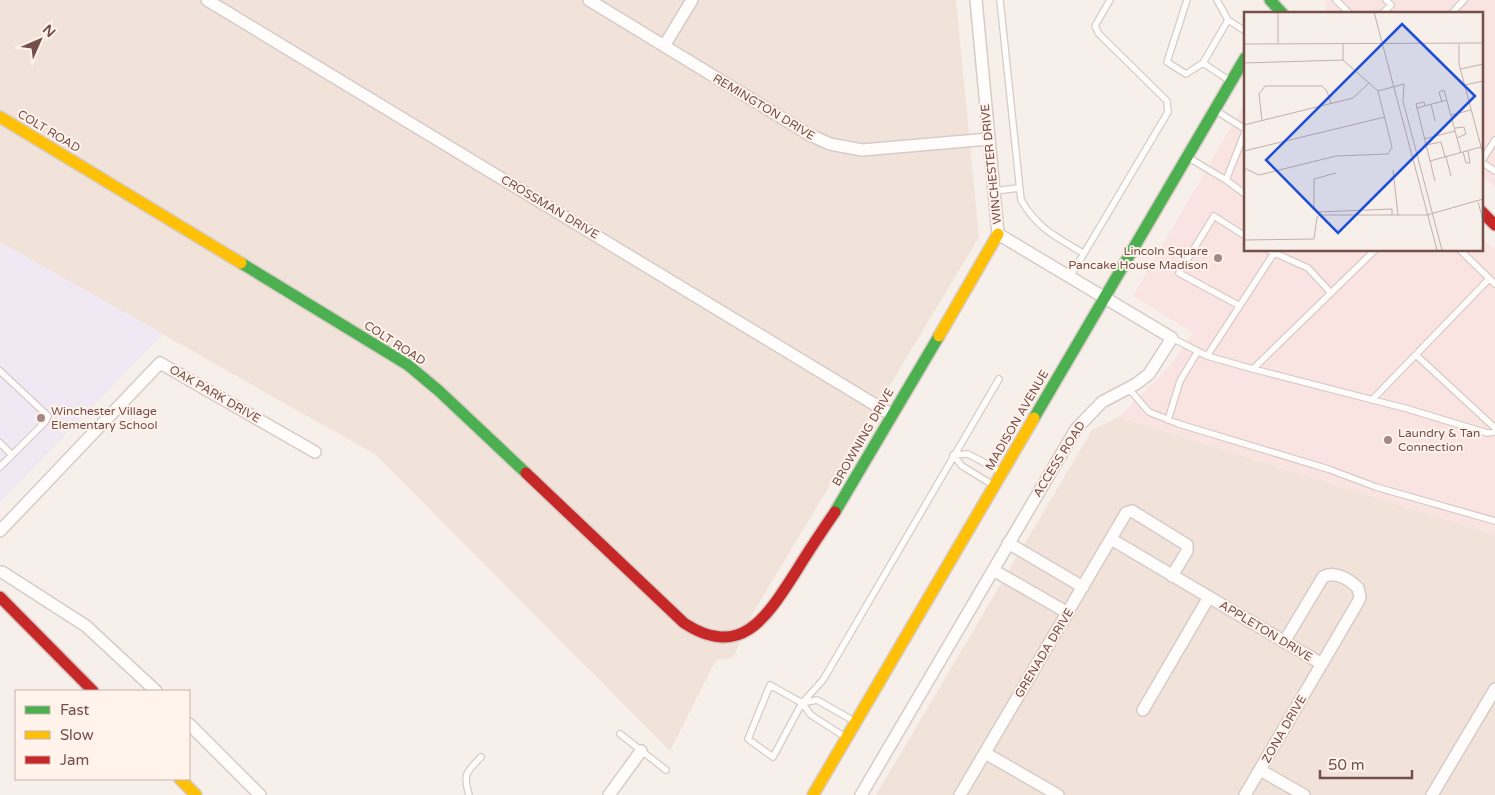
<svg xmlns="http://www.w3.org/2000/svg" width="1495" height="795" font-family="'Varela Round',sans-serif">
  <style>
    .residential { fill: #f2e3da }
    .commercial { fill: #fae4e1 }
    .education { fill: #f0e8f2 }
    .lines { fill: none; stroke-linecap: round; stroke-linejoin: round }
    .lane-casing { stroke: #d6cbc7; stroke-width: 8 }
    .street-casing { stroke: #d6cbc7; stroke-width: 14 }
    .fast-casing { stroke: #d8ccc8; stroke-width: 14 }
    .slow-casing { stroke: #d8ccc8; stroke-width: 14 }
    .jam-casing { stroke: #d8ccc8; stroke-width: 14 }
    .lane { stroke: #fefdfc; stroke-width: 5.5 }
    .street { stroke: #fefdfc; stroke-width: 11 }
    .fast { stroke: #4caf50; stroke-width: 11 }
    .slow { stroke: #ffc107; stroke-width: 11 }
    .jam { stroke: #c62828; stroke-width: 11 }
    .poi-dot { fill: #a28782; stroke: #fff3eb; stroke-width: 2 }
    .labels { text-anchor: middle; stroke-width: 4; stroke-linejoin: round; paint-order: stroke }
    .street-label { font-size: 12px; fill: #754f4a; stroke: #fff3eb }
    .poi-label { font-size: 12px; fill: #754f4a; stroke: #fff3eb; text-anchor: start }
    .inset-road { fill: none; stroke: #c3afaa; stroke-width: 1 }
    .view { fill: #1d4ed8; fill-opacity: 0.15; stroke: #1d4ed8; stroke-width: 2.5 }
    .inset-edge { fill: none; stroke: #754f4a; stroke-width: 2.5 }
  </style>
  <rect width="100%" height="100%" fill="#f7efea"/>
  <!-- residential -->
  <path class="residential" d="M0,0H956L979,237L753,613L733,658L716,660L670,751L376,455L0,242Z
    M1119,417L1495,535V795H876L1092,430Z"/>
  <!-- commercial -->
  <path class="commercial" d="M1325,0H1495V188L1481,174V14H1327Z
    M1245,103V250H1481V237L1495,250V535L1119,417L1169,367L1193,333L1133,296Z"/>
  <!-- education -->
  <path class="education" d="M0,242L163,334L0,502Z"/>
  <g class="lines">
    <!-- lane casing -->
    <g class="lane-casing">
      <path id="lane" d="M1000,0L1021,200C1038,229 1056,237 1083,253
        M1187,0L1167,62L1186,74L1203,63
        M1217,0L1228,20
        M1336,0L1350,14
        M1382,14L1391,5L1386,0
        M1451,14L1464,0
        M1230,81L1203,63L1228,20L1245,31
        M1215,110L1245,129
        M1495,140L1481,162L1495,171
        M1189,158L1226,180L1245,132
        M1226,180L1245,194
        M994,191L1019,188
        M1268,250L1308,268L1331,293
        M1460,250L1495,284
        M1070,277L1168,112L1167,101L1099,34L1095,26L1110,0
        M1240,306L1179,273L1214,216L1245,236
        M1172,338L1207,356L1276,250
        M1416,355L1495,428
        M1207,356L1253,369L1375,250
        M1253,369L1408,409L1487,433L1495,432
        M0,371L48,416L45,422L0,467
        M1129,389L1149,412L1179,424L1328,469L1376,487L1495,521
        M1372,400L1489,279
        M1168,420L1180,381L1198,351
        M0,443L12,455
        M953,455L968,454L1000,471
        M953,455L962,466L993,485
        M802,703L770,685L748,739L773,757L802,703L823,680L999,379
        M620,734L666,770
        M845,737L811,715L802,703L817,700L854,721
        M469,795C463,773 466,773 481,757"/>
    </g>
    <!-- street casing -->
    <g class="street-casing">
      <path id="street" d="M207,0L892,415
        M589,0L810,135L830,144L862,150L989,139
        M664,46L692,0
        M0,531L160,363L315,452
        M1111,539L1322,664
        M1008,543L1083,587
        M993,570L1068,613
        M2,572L86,626L156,691
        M1143,710L1209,597
        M189,724L260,795
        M985,753L1058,795
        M1260,770L1304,795
        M609,795L641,751
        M861,795L1076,429L1102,402L1136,384L1149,374L1172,338L998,234L976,0
        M960,795L1126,513L1132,511L1187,545V551L1172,576
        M1245,795L1358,602L1360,597L1358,588C1350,580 1335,570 1323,577L1284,642
        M1432,795L1495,689"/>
    </g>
    <!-- fast casing -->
    <g class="fast-casing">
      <path id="fast" d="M1270,0L1283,14
        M241,263L408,365L439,391L526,473
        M1034,418L1245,58
        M835,512L939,336"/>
    </g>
    <!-- slow casing -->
    <g class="slow-casing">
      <path id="slow" d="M0,117L241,263
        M939,336L998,234
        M180,779L196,795
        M813,795L1034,418"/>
    </g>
    <!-- jam casing -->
    <g class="jam-casing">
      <path id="jam" d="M1481,211L1495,225
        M526,473L684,623C742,661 768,615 797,570C809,550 822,531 835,512
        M0,597L93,691"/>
    </g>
    <!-- lane -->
    <use href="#lane" class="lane"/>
    <!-- street -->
    <use href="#street" class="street"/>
    <!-- fast -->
    <use href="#fast" class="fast"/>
    <!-- slow -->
    <use href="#slow" class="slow"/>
    <!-- jam -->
    <use href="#jam" class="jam"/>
  </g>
  <!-- markers -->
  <g class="poi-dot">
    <circle cx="1218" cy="258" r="5"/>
    <circle cx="41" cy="418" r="5"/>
    <circle cx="1388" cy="440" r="5"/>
  </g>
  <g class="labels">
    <!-- street labels -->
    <g class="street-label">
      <text transform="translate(764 107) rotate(31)" y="4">REMINGTON DRIVE</text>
      <text transform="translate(49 131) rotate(31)" y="4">COLT ROAD</text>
      <text transform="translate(991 164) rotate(-96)" y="4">WINCHESTER DRIVE</text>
      <text transform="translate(550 207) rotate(31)" y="4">CROSSMAN DRIVE</text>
      <text transform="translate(395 343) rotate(33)" y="4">COLT ROAD</text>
      <text transform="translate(215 394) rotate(30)" y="4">OAK PARK DRIVE</text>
      <text transform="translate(1017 420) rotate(-60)" y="4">MADISON AVENUE</text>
      <text transform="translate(863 437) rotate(-60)" y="4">BROWNING DRIVE</text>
      <text transform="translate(1059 459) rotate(-58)" y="4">ACCESS ROAD</text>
      <text transform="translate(1266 631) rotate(31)" y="4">APPLETON DRIVE</text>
      <text transform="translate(1044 653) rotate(-59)" y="4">GRENADA DRIVE</text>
      <text transform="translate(1284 729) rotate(-60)" y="4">ZONA DRIVE</text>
    </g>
    <!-- poi labels -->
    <g class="poi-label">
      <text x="1208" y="255" text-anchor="end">Lincoln Square<tspan x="1208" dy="14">Pancake House Madison</tspan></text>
      <text x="51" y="415">Winchester Village<tspan x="51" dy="14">Elementary School</tspan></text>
      <text x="1398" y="437">Laundry &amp; Tan<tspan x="1398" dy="14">Connection</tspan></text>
    </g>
  </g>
  <!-- overview -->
  <g transform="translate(1244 12)">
    <rect width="239" height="239" fill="#f7efea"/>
    <path class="inset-road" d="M34,0V31M130,0L193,238M0,32L239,31M99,32V48M215,32V52L239,142M0,51L99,48L134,79L160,72L159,89L198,238M217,57L239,52M221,73L239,69M198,90L195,80L200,78L217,141M187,92L191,109M181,94L180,90L172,92L191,169M173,96L203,88M207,103L227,98M18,109L15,82L21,74H78L83,79L87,92M0,113L109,86L125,71M211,116L220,115L222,122L213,126M180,127L211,119M182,133L197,130L201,145M0,139L141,105M219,140L222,151H226L224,139M202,145L207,164M186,149L237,135M0,156L15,163L92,144L144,142L148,135L134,79M149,158L154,203M234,190L239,208M74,200L148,197V203M74,200L70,198V167L92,161M0,228L70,227L73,205L76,203H183L239,187"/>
    <path class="view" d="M158,12L231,84L94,221L22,148Z"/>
    <rect width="239" height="239" class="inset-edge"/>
  </g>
  <!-- legend -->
  <rect x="15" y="690" width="175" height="90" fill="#fff3eb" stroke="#c8b1ab"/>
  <rect x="25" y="706" width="25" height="8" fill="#4caf50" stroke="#c8b1ab"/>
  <text x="60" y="715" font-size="15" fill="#754f4a">Fast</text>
  <rect x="25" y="731" width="25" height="8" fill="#ffc107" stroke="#c8b1ab"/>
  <text x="60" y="740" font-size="15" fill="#754f4a">Slow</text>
  <rect x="25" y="756" width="25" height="8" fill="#c62828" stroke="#c8b1ab"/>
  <text x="60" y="765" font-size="15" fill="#754f4a">Jam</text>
  <!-- north arrow -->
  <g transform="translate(40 40) rotate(45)" stroke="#fff3eb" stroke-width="4" paint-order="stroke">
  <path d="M0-4L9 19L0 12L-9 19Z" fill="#754f4a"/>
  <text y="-8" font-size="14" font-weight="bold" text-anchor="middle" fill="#754f4a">N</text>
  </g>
  <!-- scale -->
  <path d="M1320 770v8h92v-8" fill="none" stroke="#754f4a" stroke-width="2.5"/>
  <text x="1328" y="770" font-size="15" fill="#754f4a" stroke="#fff3eb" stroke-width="4" paint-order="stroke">50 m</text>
</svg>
